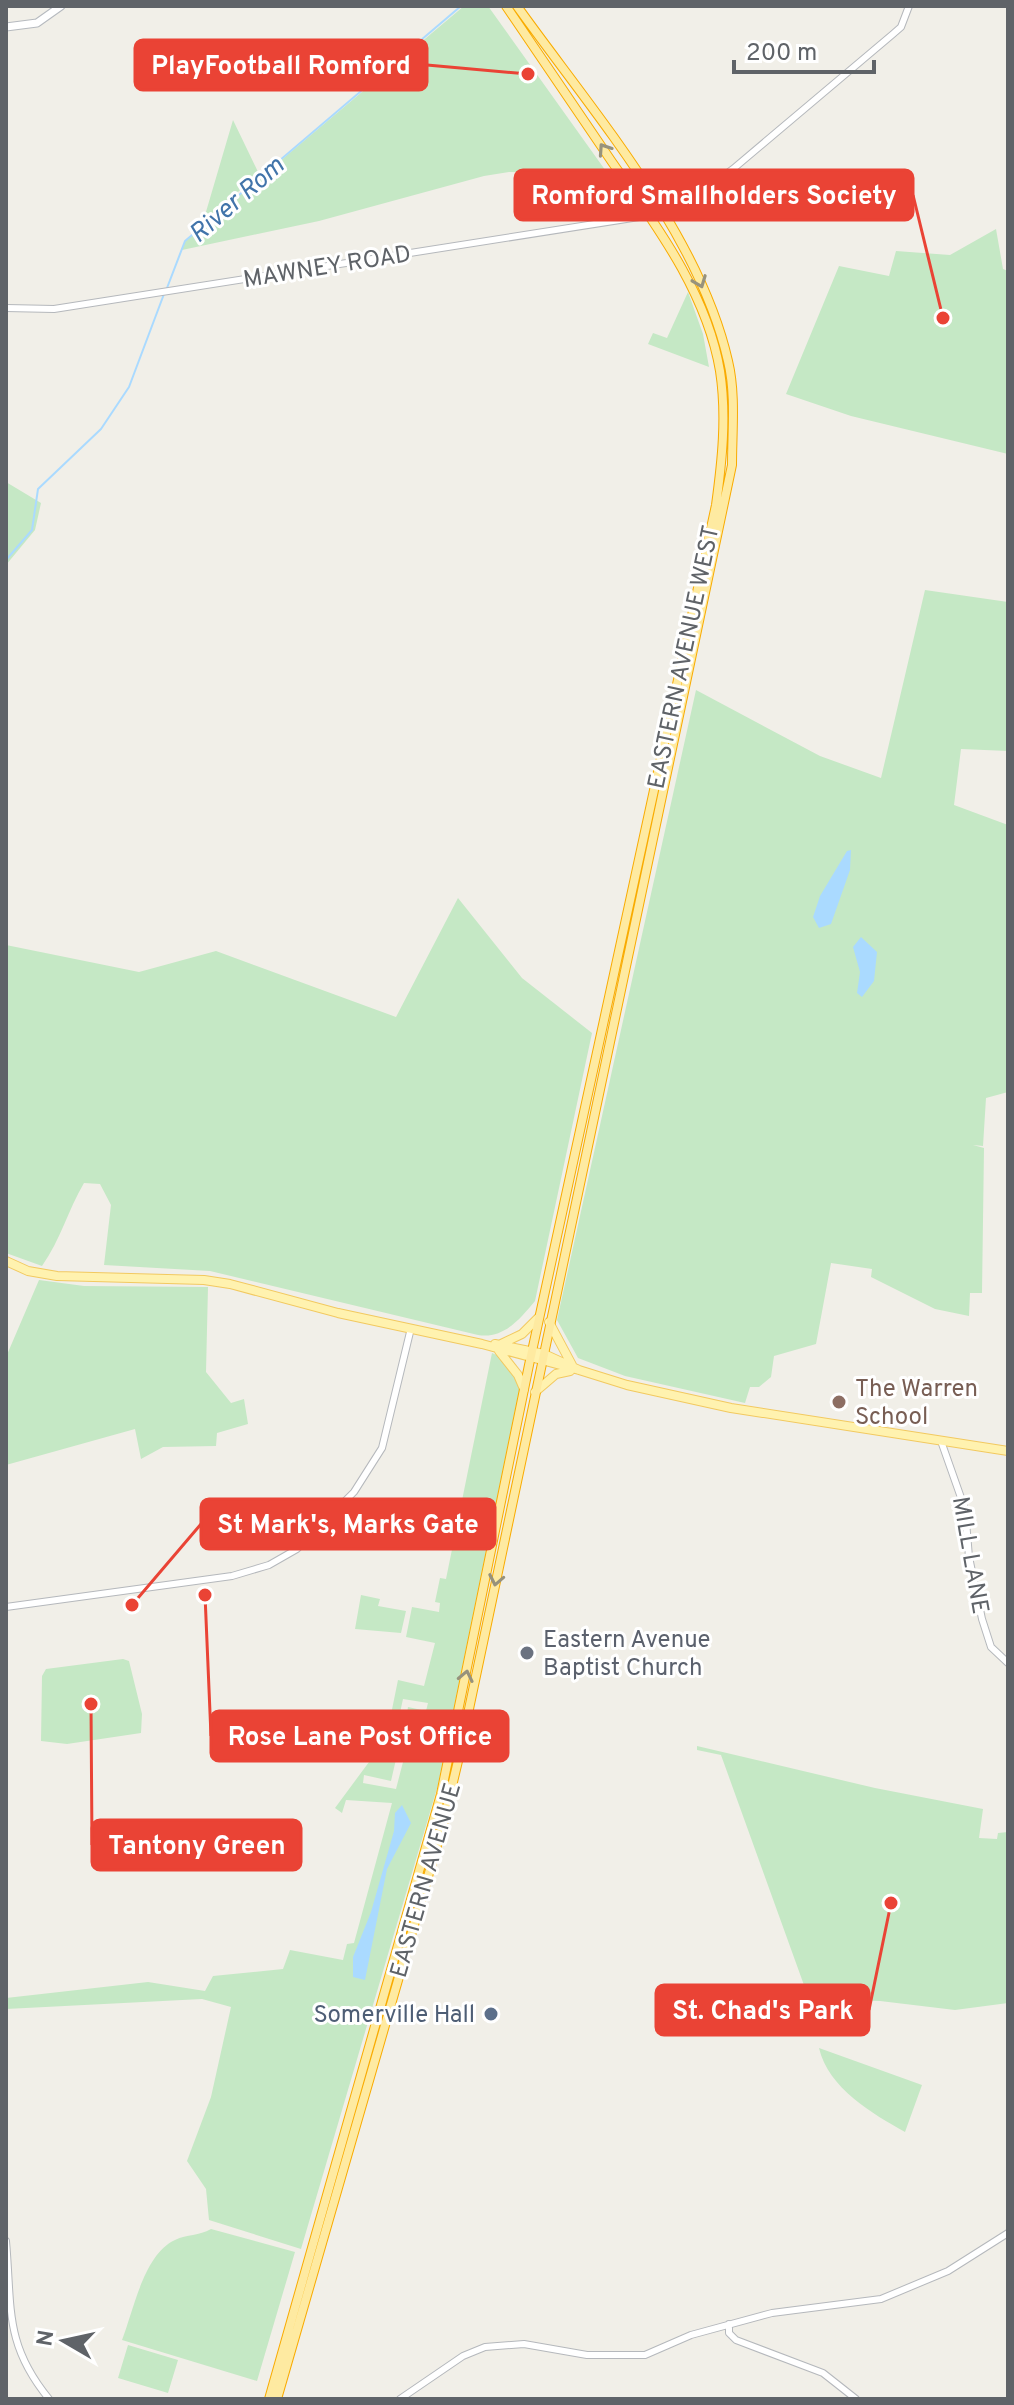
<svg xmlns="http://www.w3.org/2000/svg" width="1014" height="2405" font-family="Overpass,sans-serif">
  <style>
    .green { fill: #c5e8c5; fill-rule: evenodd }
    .water { fill: #aadaff }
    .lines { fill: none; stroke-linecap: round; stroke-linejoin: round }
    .stream { stroke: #aadaff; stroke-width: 2 }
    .tertiary-casing { stroke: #b5b8bc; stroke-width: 8 }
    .secondary-casing { stroke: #b6babf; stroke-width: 9 }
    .primary-casing { stroke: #f2c960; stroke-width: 10 }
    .trunk-casing { stroke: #f9ab00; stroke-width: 10 }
    .tertiary { stroke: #fff; stroke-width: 6 }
    .secondary { stroke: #fff; stroke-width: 7 }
    .primary { stroke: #fff2af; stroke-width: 8 }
    .trunk { stroke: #feeaa1; stroke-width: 8 }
    .oneway { stroke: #97927c }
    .education-dot { fill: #8d6e63; stroke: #fff; stroke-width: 3 }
    .worship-dot { fill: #6b7280; stroke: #fff; stroke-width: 3 }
    .service-dot { fill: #5c6f8a; stroke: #fff; stroke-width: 3 }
    .labels { text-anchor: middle; stroke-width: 6; stroke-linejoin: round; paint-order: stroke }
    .street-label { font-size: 24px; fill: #5f6368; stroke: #fff }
    .education-label { font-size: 24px; fill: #785e54; stroke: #fff; text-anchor: start }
    .worship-label { font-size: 24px; fill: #5b616d; stroke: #fff; text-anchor: start }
    .service-label { font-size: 24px; fill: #4e5e75; stroke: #fff; text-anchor: end }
    .water-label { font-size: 26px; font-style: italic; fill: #4174aa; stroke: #fff }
    .leader { fill: none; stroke: #ea4335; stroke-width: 3 }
    .callout-dot { fill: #ea4335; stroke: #fff; stroke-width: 3 }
    .callout { fill: #ea4335; stroke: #ea4335; stroke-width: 3 }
    .callout-label { font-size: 26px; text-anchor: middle; font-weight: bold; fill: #fff }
  </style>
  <rect width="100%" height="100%" fill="#f1efe8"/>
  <!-- green -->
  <path class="green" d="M464,6H488L608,174L509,172L484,176L319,221L182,250L185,241Z
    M233,120L259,174L203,222Z
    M996,229L1003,269L1008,271V454L851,416L786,394L839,266L889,276L896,251L950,255Z
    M688,292L703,334L709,367L648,344L653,333L667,338Z
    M6,482L41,503L35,530L6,565Z
    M925,590L1008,602V751L961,749L954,805L1008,825V1092L986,1098L983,1146L973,1145L984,1148L982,1293H970L969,1316L935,1309L871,1277L872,1269L831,1263L816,1344L774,1356L771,1377L759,1387H750L745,1403L625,1376L578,1358L557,1320L696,690L820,756L881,778Z
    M458,898L522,978L592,1033L535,1301C520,1319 504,1339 478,1335L210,1271L104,1265L111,1205L100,1184L84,1183C68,1210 61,1239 42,1266L6,1253V945L139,972L216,951L396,1017Z
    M39,1280L84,1286L208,1287L206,1372L231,1403L244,1399L248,1424L217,1433L216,1446L163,1447L141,1459L135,1429L6,1465V1357Z
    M492,1353L503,1358L520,1386L438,1785L301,2249L209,2220L206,2189L187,2161L211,2097L231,2007L202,1999L6,2009V1998L148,1982L205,1991L213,1976L283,1969L290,1950L343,1960L347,1944L354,1943L392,1803L346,1800L342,1813L335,1808L386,1739L398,1680L424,1686L435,1643L406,1637L412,1607L439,1612L440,1603L435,1602L440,1578L446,1579ZM403,1699L428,1703L426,1711L408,1707L403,1737L409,1739L396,1789L363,1783L364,1775L391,1781L400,1742L394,1740Z
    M361,1595L380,1599L378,1606L406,1611L401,1633L355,1629Z
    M123,1659L129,1661L142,1714L141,1733L67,1744L41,1741L42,1676L46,1669Z
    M697,1746L875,1788L983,1809L979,1838L997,1839L998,1833L1008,1832V2003L955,2010L880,2001L809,1999L721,1755L697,1750Z
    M819,2048L922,2085L905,2132C873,2114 828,2088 819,2048Z
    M211,2229L295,2252L257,2381L122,2340C134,2309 144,2254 175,2240C187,2234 199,2236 211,2229Z
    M128,2345L178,2360L168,2393L118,2378Z"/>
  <!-- water -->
  <path class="water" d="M851,850L850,870L831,924L819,928L813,917L820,896L847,851Z
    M861,937L877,952L874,981L862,997L857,993L860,972L853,947Z
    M402,1805L411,1823L387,1869L365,1980L353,1977V1957L371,1912L394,1831L395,1813Z"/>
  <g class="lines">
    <!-- stream -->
    <path class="stream" d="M167,288L185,241L461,6
      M6,560L32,530L38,489L101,429L129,387L164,294"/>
    <!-- tertiary casing -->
    <g class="tertiary-casing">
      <path id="tertiary" d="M6,308L54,309L677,211L733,169L893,34L901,27L909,6
        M941,1441L965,1509L969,1557L982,1619L991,1647L1008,1663
        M6,1607L232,1576L269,1565L297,1549L354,1492L382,1448L411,1328
        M6,2241C12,2308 4,2344 49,2399
        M729,2324V2333L736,2340L823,2373L856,2399
        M400,2399L463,2356L485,2347L524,2344L587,2355H645L691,2335L772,2313L881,2299L948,2271L1008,2233"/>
    </g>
    <!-- secondary casing -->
    <g class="secondary-casing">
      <path id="secondary" d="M6,27L37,23L61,6"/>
    </g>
    <!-- primary casing -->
    <g class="primary-casing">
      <path id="primary" d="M6,1261L28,1271L57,1276L204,1280L230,1284L338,1313L482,1344L579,1370
        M549,1322L572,1365
        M495,1344L544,1354L579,1370L627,1385L731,1408L1008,1451
        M501,1344L522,1334L538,1318
        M499,1351L518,1375L524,1389
        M535,1392L556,1374L570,1371"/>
    </g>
    <!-- trunk casing -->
    <g class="trunk-casing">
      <path id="trunk" d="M637,183L651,206L648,213
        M269,2399L441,1794L529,1365L716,505C722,461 727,416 720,371C707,293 656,225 612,162C577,110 541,58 506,6
        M277,2399L442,1828L458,1761L732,465C732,431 736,394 728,361C699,233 592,111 517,6"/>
    </g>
    <!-- tertiary -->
    <use href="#tertiary" class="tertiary"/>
    <!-- secondary -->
    <use href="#secondary" class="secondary"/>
    <!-- primary -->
    <use href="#primary" class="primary"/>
    <!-- trunk -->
    <use href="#trunk" class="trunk"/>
  </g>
  <!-- one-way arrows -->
  <defs><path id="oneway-chevron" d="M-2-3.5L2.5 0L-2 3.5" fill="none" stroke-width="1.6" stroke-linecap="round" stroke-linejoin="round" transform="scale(2)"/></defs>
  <g class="oneway">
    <use href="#oneway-chevron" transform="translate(604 149) rotate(-124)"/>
    <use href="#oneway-chevron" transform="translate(700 282) rotate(69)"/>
    <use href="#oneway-chevron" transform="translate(496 1580) rotate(101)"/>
    <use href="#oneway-chevron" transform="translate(466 1676) rotate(-78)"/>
  </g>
  <!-- markers -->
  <circle class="education-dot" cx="839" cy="1402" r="8"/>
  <circle class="worship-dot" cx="527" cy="1653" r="8"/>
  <circle class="service-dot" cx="491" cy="2014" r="8"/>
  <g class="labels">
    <!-- street labels -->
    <g class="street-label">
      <text transform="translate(327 266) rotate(-9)" y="8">MAWNEY ROAD</text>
      <text transform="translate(683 657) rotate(-78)" y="8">EASTERN AVENUE WEST</text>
      <text transform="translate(971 1555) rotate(80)" y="8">MILL LANE</text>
      <text transform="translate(425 1880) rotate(-74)" y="8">EASTERN AVENUE</text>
    </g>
    <!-- education labels -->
    <g class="education-label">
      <text x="855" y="1396">The Warren<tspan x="855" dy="28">School</tspan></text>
    </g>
    <!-- worship labels -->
    <g class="worship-label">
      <text x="543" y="1647">Eastern Avenue<tspan x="543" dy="28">Baptist Church</tspan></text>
    </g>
    <!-- service labels -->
    <g class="service-label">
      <text x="475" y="2022">Somerville Hall</text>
    </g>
    <!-- water labels -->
    <g class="water-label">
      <text transform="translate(236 199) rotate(-41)" y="9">River Rom</text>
    </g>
  </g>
  <!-- callouts -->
  <path class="leader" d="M528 74L427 65M943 318L913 195M132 1605L201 1524M205 1595L211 1736M91 1704L92 1845M891 1903L869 2010"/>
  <g class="callout-dot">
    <circle cx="528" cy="74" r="8"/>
    <circle cx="943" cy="318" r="8"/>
    <circle cx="132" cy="1605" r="8"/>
    <circle cx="205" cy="1595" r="8"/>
    <circle cx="91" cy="1704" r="8"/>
    <circle cx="891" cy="1903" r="8"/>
  </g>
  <g class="callout">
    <rect x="135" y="40" width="292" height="50" rx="8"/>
    <rect x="515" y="170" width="398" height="50" rx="8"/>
    <rect x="201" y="1499" width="294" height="50" rx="8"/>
    <rect x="211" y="1711" width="297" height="50" rx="8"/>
    <rect x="92" y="1820" width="209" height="50" rx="8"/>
    <rect x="656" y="1985" width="213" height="50" rx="8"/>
  </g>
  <g class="callout-label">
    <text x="281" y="74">PlayFootball Romford</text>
    <text x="714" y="204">Romford Smallholders Society</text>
    <text x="348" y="1533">St Mark's, Marks Gate</text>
    <text x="360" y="1745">Rose Lane Post Office</text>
    <text x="197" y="1854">Tantony Green</text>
    <text x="763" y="2019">St. Chad's Park</text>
  </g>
  <!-- border -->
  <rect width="1014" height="2405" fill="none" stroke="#5f6368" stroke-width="16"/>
  <!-- north arrow -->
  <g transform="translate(64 2341) rotate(279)" stroke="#ffffff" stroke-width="6" paint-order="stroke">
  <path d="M0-6L14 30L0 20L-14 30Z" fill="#5f6368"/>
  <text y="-12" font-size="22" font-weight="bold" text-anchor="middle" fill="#5f6368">N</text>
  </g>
  <!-- scale -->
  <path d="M734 60v12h140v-12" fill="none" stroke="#5f6368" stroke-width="4"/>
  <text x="746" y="60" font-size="24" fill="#5f6368" stroke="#ffffff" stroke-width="6" paint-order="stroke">200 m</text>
</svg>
